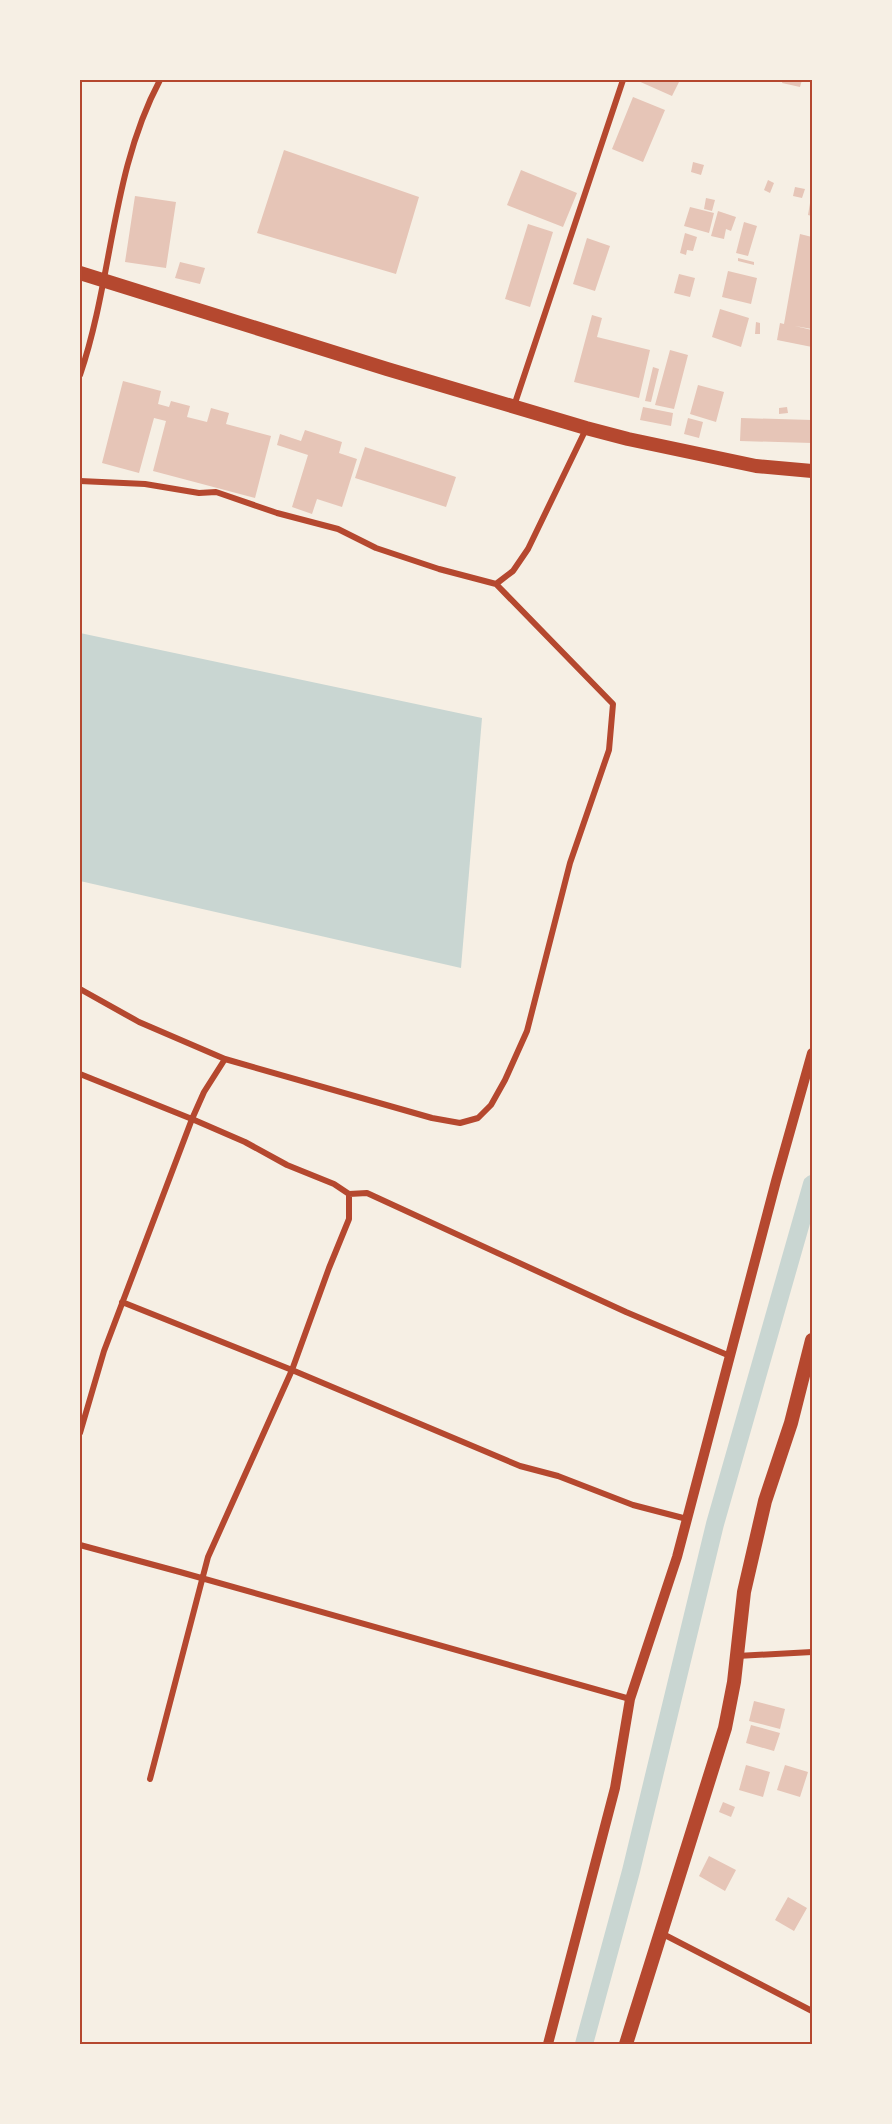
<svg xmlns="http://www.w3.org/2000/svg" width="892" height="2124" font-family="'Roboto Condensed',sans-serif">
  <style>
    .water { fill: #c9d6d2 }
    .lines { fill: none; stroke-linecap: round; stroke-linejoin: round }
    .canal { stroke: #c9d6d2; stroke-width: 18 }
    .building { fill: #e6c5b7 }
    .minor { stroke: #b5482f; stroke-width: 6 }
    .tertiary { stroke: #b5482f; stroke-width: 10 }
    .primary { stroke: #b5482f; stroke-width: 14 }
    .neatline { fill: none; stroke: #b5482f; stroke-width: 2 }
  </style>
  <rect width="100%" height="100%" fill="#f6efe4"/>
  <!-- water -->
  <path class="water" d="M80,633L482,718L461,968L80,881Z"/>
  <g class="lines">
    <!-- canal -->
    <path class="canal" d="M584,2044L631,1871L715,1524L812,1184"/>
  </g>
  <!-- building -->
  <path class="building" d="M636,80H680L672,96Z
    M783,80H802L800,87L782,83Z
    M633,97L665,110L643,162L612,149Z
    M284,150L419,197L396,274L257,233Z
    M693,162L704,165L701,175L691,172Z
    M521,170L577,193L563,227L507,205Z
    M768,180L774,183L770,193L764,190Z
    M795,187L805,189L802,198L793,196Z
    M135,196L176,202L166,268L125,262Z
    M706,198L715,200L712,211L704,209Z
    M810,203L812,204V216L808,215Z
    M690,207L714,213L709,233L684,226Z
    M718,211L736,217L731,231L726,229L724,239L711,236Z
    M744,222L757,226L748,256L736,253Z
    M528,224L553,232L530,307L505,299Z
    M685,233L697,237L693,251L687,250L686,255L680,253Z
    M800,234L812,237V329L795,326L812,330V347L777,340L780,323L784,324Z
    M587,238L610,246L595,291L573,284Z
    M738,258L754,262V265L738,261Z
    M180,262L205,268L200,284L175,278Z
    M728,271L757,278L751,304L722,297Z
    M679,274L695,278L690,297L674,293Z
    M720,309L749,318L741,347L712,337Z
    M592,315L602,318L597,337L650,350L639,398L574,382Z
    M756,322L760,323V334H755Z
    M670,350L688,355L674,409L655,405Z
    M653,367L659,369L651,402L645,401Z
    M123,381L161,391L158,404L169,407L171,401L190,406L187,417L207,422L211,408L229,413L226,424L271,436L255,498L153,471L166,421L154,418L139,473L102,463Z
    M698,385L724,392L716,422L690,414Z
    M643,407L673,413L671,426L640,420Z
    M787,407L788,413L779,414V408Z
    M688,418L703,422L699,438L684,434Z
    M741,418L812,420V443L740,441Z
    M305,430L342,442L339,453L357,459L342,507L317,499L312,514L292,507L308,455L277,445L280,434L301,441Z
    M365,447L456,477L446,507L355,478Z
    M754,1701L785,1709L780,1729L749,1721Z
    M751,1725L780,1733L774,1751L746,1743Z
    M746,1765L770,1772L763,1797L739,1790Z
    M785,1765L808,1772L800,1797L777,1790Z
    M723,1802L735,1807L731,1817L719,1812Z
    M709,1856L736,1870L725,1891L699,1876Z
    M788,1897L807,1908L794,1931L775,1920Z"/>
  <g class="lines">
    <!-- minor -->
    <path class="minor" d="M80,375C113,278 111,172 160,80
      M514,406L623,80
      M80,481L145,484L199,493L216,492L277,513L338,529L376,548L439,569L496,584L513,571L528,549L586,429
      M80,989L139,1022L225,1059L432,1118L460,1123L478,1118L491,1105L505,1080L527,1031L570,863L609,750L613,704L496,584
      M80,1074L192,1119L104,1351L80,1433
      M349,1194L367,1193L626,1312L730,1356
      M122,1302L292,1370L520,1466L558,1476L633,1505L687,1519
      M80,1545L180,1572L630,1699
      M737,1656L812,1652
      M150,1779L208,1557L292,1370L329,1268L349,1219V1194L334,1184L287,1165L245,1142L192,1119L204,1092L225,1059
      M661,1933L812,2011"/>
    <!-- tertiary -->
    <path class="tertiary" d="M548,2044L615,1788L630,1699L677,1557L776,1181L812,1053"/>
    <!-- primary -->
    <path class="primary" d="M80,273L387,369L586,428L628,439L756,466L812,471
      M626,2044L725,1728L734,1682L744,1592L765,1501L791,1423L812,1340"/>
  </g>
  <!-- border -->
  <rect width="892" height="2124" fill="none" stroke="#f6efe4" stroke-width="162"/>
  <rect x="81" y="81" width="730" height="1962" class="neatline"/>
</svg>
